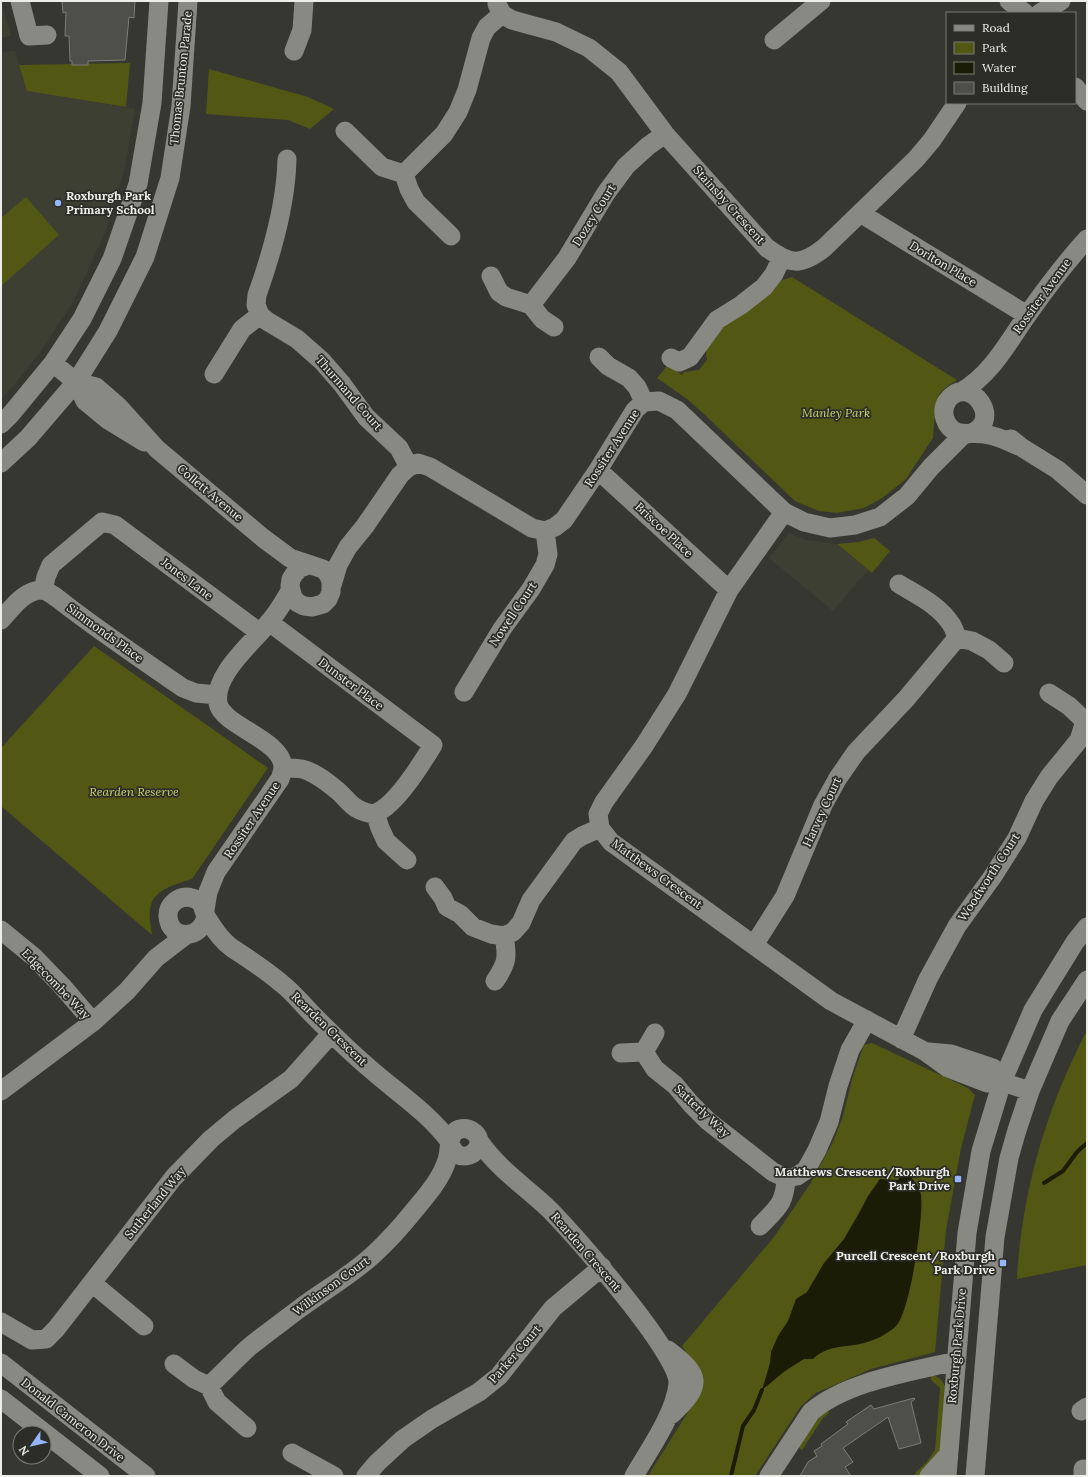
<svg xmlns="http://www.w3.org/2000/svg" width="1088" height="1477" font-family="Lora,serif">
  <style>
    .built { fill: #3d3f33 }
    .green { fill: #525813 }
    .water { fill: #1a1c06 }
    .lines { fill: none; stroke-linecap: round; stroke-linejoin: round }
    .stream { stroke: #1a1c06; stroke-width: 4 }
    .building { fill: #4e4f49; stroke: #7c7d77 }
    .minor { stroke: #888982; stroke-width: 19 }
    .poi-dot { fill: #95b6fd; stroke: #2c2d27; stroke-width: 1.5 }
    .labels { text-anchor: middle; stroke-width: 3.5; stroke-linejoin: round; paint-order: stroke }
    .street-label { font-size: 12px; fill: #edeeea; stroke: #2c2d27 }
    .poi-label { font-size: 12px; font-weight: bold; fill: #edeeea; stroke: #2c2d27; text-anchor: end }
    .park-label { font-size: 12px; font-style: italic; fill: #cad56f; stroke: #2c2d27 }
  </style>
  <rect width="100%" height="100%" fill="#363731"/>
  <!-- built -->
  <path class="built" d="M1,1L11,36L1,38Z
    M15,51L27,91L135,109L124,172L105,233L74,300L43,348L14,385L1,399V52Z
    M789,533L806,540L836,544L868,570L833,611L769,558Z"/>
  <!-- green -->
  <path class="green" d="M130,63L126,107L27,91L19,65Z
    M209,69L308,97L334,109L310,129L288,120L206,114Z
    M26,197L59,235L1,286V218Z
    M792,277L957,380L946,387L939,394L935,410L933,438L906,479L882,498L864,508L837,513L819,511L795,501L705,415L687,399L657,378L668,365L682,375L684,372L699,370L707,360L705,345L723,323L761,299L782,280Z
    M874,538L890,551L872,573L837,544L859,542Z
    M94,646L268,768L192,879C176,884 151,890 150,910C149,919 151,927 152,935L1,806V748Z
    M1087,1031V1265L1017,1279C1021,1207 1038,1138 1067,1072C1074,1058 1079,1044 1087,1031Z
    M872,1043L968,1088L975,1095L961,1148L946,1230L935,1352L871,1369L816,1393L801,1406L755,1476H648L698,1396L697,1370L682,1346L774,1237L810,1184L833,1142L843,1116L853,1076L864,1045Z
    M931,1374C939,1377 942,1380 946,1388L940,1451L922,1476H914L916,1472L926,1463L935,1450L940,1388L931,1380Z
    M826,1409L829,1413L823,1418L802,1450L797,1446Z"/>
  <!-- water -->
  <path class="water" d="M903,1173C905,1174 909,1175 911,1177C914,1180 921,1191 921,1195C924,1216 910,1313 896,1326C888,1334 875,1340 864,1343C846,1348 828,1344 813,1359H804L785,1371L762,1390L770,1363L771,1352L778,1336L788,1321L796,1299L807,1292L824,1263L844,1239L859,1213L868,1196L880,1179L898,1180Z"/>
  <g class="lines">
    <!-- stream -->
    <path class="stream" d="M1044,1183L1063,1171L1077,1152L1087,1143
      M731,1476L743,1426L754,1410L762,1390"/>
  </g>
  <!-- building -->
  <path class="building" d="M62,1H135L134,18L129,17L125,60L88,61V65H72V61H70L69,36H65L66,12L63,13Z
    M914,1398L915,1399L911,1402L921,1443L899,1449L888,1417L843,1448L853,1462L845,1467L851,1476H800L808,1462L817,1456L814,1451L822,1446L821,1444L848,1424L846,1422L871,1405L874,1409Z"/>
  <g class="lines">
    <!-- minor -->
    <path class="minor" d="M20,1L29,36L47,35
      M497,1V4L502,14L512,20L556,32L589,48L619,72L665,134L767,248C790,265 801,266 824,248L916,159L932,140L957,103
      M1009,1L1025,13
      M1040,13L1061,1
      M774,40L821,1
      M294,51L302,30L304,1
      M1075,87L1087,101
      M345,131L382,167L404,174
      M287,159C286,204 272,253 257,295L256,305L260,315L267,321L297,339L322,361L342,384L366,417L399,448L409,467
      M404,174L444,134L458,112L467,90L481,38L487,27L502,14
      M404,174L409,189L416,202L451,236
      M860,213L1027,315
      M491,276L499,292L506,297L531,305L542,319L554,327
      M531,305L567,258L606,193L626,166L648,146L665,134
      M599,357L608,366L629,378L637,387L644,402
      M671,358L679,362L690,357L717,320L741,305L764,287L774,274L781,259
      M53,363L76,382L96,387L119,407L157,449L263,538L290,558L323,569L328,574L331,581V592L328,599L323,604L312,607L304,606L298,603L293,598L290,586L291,579L295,573L300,568L309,565
      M214,374L242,329L260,315
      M76,382L85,401L108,420L144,442
      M961,392C992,374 1008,342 1028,314C1047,287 1065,263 1087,239
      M1,424L11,414L53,363L82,319L112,259L138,184L152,103L159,1
      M967,434C1007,425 970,370 947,401C944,406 943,413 945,419C953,441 972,430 989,435C1000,437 1011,443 1021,447
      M1011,439L1021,447L1058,470L1087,495
      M1,463L28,438L76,382L108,331L145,257L170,178L181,106L188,1
      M598,470L729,590
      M784,512L729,590L677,694L644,746L604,802L598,814L600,828L611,842L831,1001L926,1052L948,1068L987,1083L1002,1082L1030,1091
      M899,584C917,595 939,605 951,624C954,628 955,633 957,638
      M332,585L338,565L348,547L365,526L400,475L409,467L418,463L430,467L532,528L545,531L555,527L564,520L598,470L635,410L644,402L659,401L677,410L784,512L804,522L830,528L855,525L880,517L907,496L931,467L964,434
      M43,590L46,577L51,565L102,522L115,525L259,632
      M1,620C12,608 24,590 42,590C50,591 63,603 70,608C107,636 145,662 183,688L196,693L217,695
      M269,622L433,745C422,763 396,805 376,813C371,815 361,811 356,808C349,804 344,796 338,791C328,783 315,772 302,769C296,768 289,768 283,768
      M957,638L972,641L989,650L1004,663
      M464,692L502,629L531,589L545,565L548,554L545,531
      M1049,693L1069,706L1085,721
      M375,813L380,828L386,841L407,860
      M435,887L443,898L447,907L460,914L473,927L491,934L504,936L513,932L521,923L531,900L574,841L582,836L600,828
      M205,910L208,892L216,872L280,779C281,776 283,771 283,767C282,739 222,726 218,703C213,674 254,642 270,621C278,612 284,601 290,591
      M206,916C201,941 170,940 168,917C167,905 179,894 192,898C205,901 202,910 207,918C213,928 222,941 232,948C249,959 266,970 281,983C293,992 303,1005 313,1015C331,1033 349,1051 368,1067C396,1092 428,1112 450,1142
      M1,930L34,957L62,986L93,1022
      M754,945L785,896L823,805L838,778L856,752L906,699L957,638
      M495,981C507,963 508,958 504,936
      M901,1039L928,979L957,926L993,876L1017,838L1034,801L1049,777L1079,740L1085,721L1087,720
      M644,1052L655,1069L675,1085L691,1104L708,1121L773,1172L786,1178L797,1176L806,1170L817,1150L829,1122L838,1086L850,1050L867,1020
      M929,1052L951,1054L993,1068L1002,1082
      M621,1053L644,1052L655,1033
      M1,1091L93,1022L127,991L156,958L186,935
      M479,1141C499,1170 525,1186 550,1210C574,1235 680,1354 678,1384C675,1414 649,1450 634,1476
      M760,1226C777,1208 785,1204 786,1178
      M92,1283L144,1326
      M1,1322L32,1340L46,1339L56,1329L174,1177L211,1139L235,1119L291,1079L331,1034
      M668,1350C701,1375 703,1385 672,1414
      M1,1363L146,1476
      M174,1364L194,1379L209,1386L217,1402L247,1428
      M209,1386C222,1374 235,1360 248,1348C265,1334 282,1322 299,1309C323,1291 350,1276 373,1255C387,1242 400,1228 412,1213C425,1197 441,1180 447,1160C450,1152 448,1141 453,1134C457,1128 466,1127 472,1131C488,1140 474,1163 456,1154L450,1145
      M1,1399L100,1476
      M1081,1411L1087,1407
      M292,1453L334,1476
      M366,1476L377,1463L403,1439L432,1419L479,1392L499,1376L553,1308L602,1267
      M769,1476L811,1412C847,1381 911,1372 956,1361
      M929,1476L948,1455
      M947,1476L967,1233L981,1151L1002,1082L1033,1010L1075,942L1087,927
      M975,1476L995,1237L1009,1158L1017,1130L1030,1091L1060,1021L1087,980
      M1083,1476V1469"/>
  </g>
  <!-- markers -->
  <g class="poi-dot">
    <circle cx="58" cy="203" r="4"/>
    <rect x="954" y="1175" width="8" height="8" rx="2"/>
    <rect x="999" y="1259" width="8" height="8" rx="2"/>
  </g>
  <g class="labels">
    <!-- street labels -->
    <g class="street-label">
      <text transform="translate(181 78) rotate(-84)" y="4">Thomas Brunton Parade</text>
      <text transform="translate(729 205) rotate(48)" y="4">Stainsby Crescent</text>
      <text transform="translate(594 215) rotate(-58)" y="4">Dozey Court</text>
      <text transform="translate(943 264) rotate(31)" y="4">Dorlton Place</text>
      <text transform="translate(1042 296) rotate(-54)" y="4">Rossiter Avenue</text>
      <text transform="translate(349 393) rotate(49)" y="4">Thurmand Court</text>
      <text transform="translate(612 448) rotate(-57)" y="4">Rossiter Avenue</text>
      <text transform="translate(210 493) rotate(40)" y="4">Collett Avenue</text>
      <text transform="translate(664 530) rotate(43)" y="4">Briscoe Place</text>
      <text transform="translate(187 579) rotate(37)" y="4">Jones Lane</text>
      <text transform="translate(513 614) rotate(-56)" y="4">Nowell Court</text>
      <text transform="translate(105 633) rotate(36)" y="4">Simmonds Place</text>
      <text transform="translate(351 684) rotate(37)" y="4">Dunster Place</text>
      <text transform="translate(822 812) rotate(-65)" y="4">Harvey Court</text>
      <text transform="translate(252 820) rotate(-56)" y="4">Rossiter Avenue</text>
      <text transform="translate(657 874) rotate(36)" y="4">Matthews Crescent</text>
      <text transform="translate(989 877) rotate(-57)" y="4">Woodworth Court</text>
      <text transform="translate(56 984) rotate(46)" y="4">Edgecombe Way</text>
      <text transform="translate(329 1029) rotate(44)" y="4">Rearden Crescent</text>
      <text transform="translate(702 1111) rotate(43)" y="4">Satterly Way</text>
      <text transform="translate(155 1203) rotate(-51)" y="4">Sutherland Way</text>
      <text transform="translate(586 1252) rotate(49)" y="4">Rearden Crescent</text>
      <text transform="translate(331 1286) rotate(-36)" y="4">Wilkinson Court</text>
      <text transform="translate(957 1346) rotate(-85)" y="4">Roxburgh Park Drive</text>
      <text transform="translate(515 1354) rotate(-49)" y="4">Parker Court</text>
      <text transform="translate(73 1420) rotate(38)" y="4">Donald Cameron Drive</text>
    </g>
    <!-- poi labels -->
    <g class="poi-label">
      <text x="66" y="200" text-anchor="start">Roxburgh Park<tspan x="66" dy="14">Primary School</tspan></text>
      <text x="950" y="1176">Matthews Crescent/Roxburgh<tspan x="950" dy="14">Park Drive</tspan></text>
      <text x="995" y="1260">Purcell Crescent/Roxburgh<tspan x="995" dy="14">Park Drive</tspan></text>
    </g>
    <!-- park labels -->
    <g class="park-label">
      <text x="836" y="417">Manley Park</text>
      <text x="134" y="796">Rearden Reserve</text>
    </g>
  </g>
  <!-- border -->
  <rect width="1088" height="1477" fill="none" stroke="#edeeea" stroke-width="4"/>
  <!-- legend -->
  <rect x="946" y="12" width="130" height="92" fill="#2c2d27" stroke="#797a75"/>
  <rect x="954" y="25" width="20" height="6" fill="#888982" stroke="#797a75"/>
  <text x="982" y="32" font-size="12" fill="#edeeea">Road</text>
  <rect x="954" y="42" width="20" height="12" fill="#525813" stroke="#797a75"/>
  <text x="982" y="52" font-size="12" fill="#edeeea">Park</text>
  <rect x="954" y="62" width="20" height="12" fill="#1a1c06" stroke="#797a75"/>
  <text x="982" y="72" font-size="12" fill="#edeeea">Water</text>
  <rect x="954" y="82" width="20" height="12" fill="#4e4f49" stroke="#797a75"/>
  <text x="982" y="92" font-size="12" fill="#edeeea">Building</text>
  <!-- north arrow -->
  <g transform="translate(32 1445) rotate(236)"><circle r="19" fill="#2c2d27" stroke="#797a75"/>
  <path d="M0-3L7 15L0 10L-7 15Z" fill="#95b6fd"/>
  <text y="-6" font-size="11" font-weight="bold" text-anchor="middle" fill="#edeeea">N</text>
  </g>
</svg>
